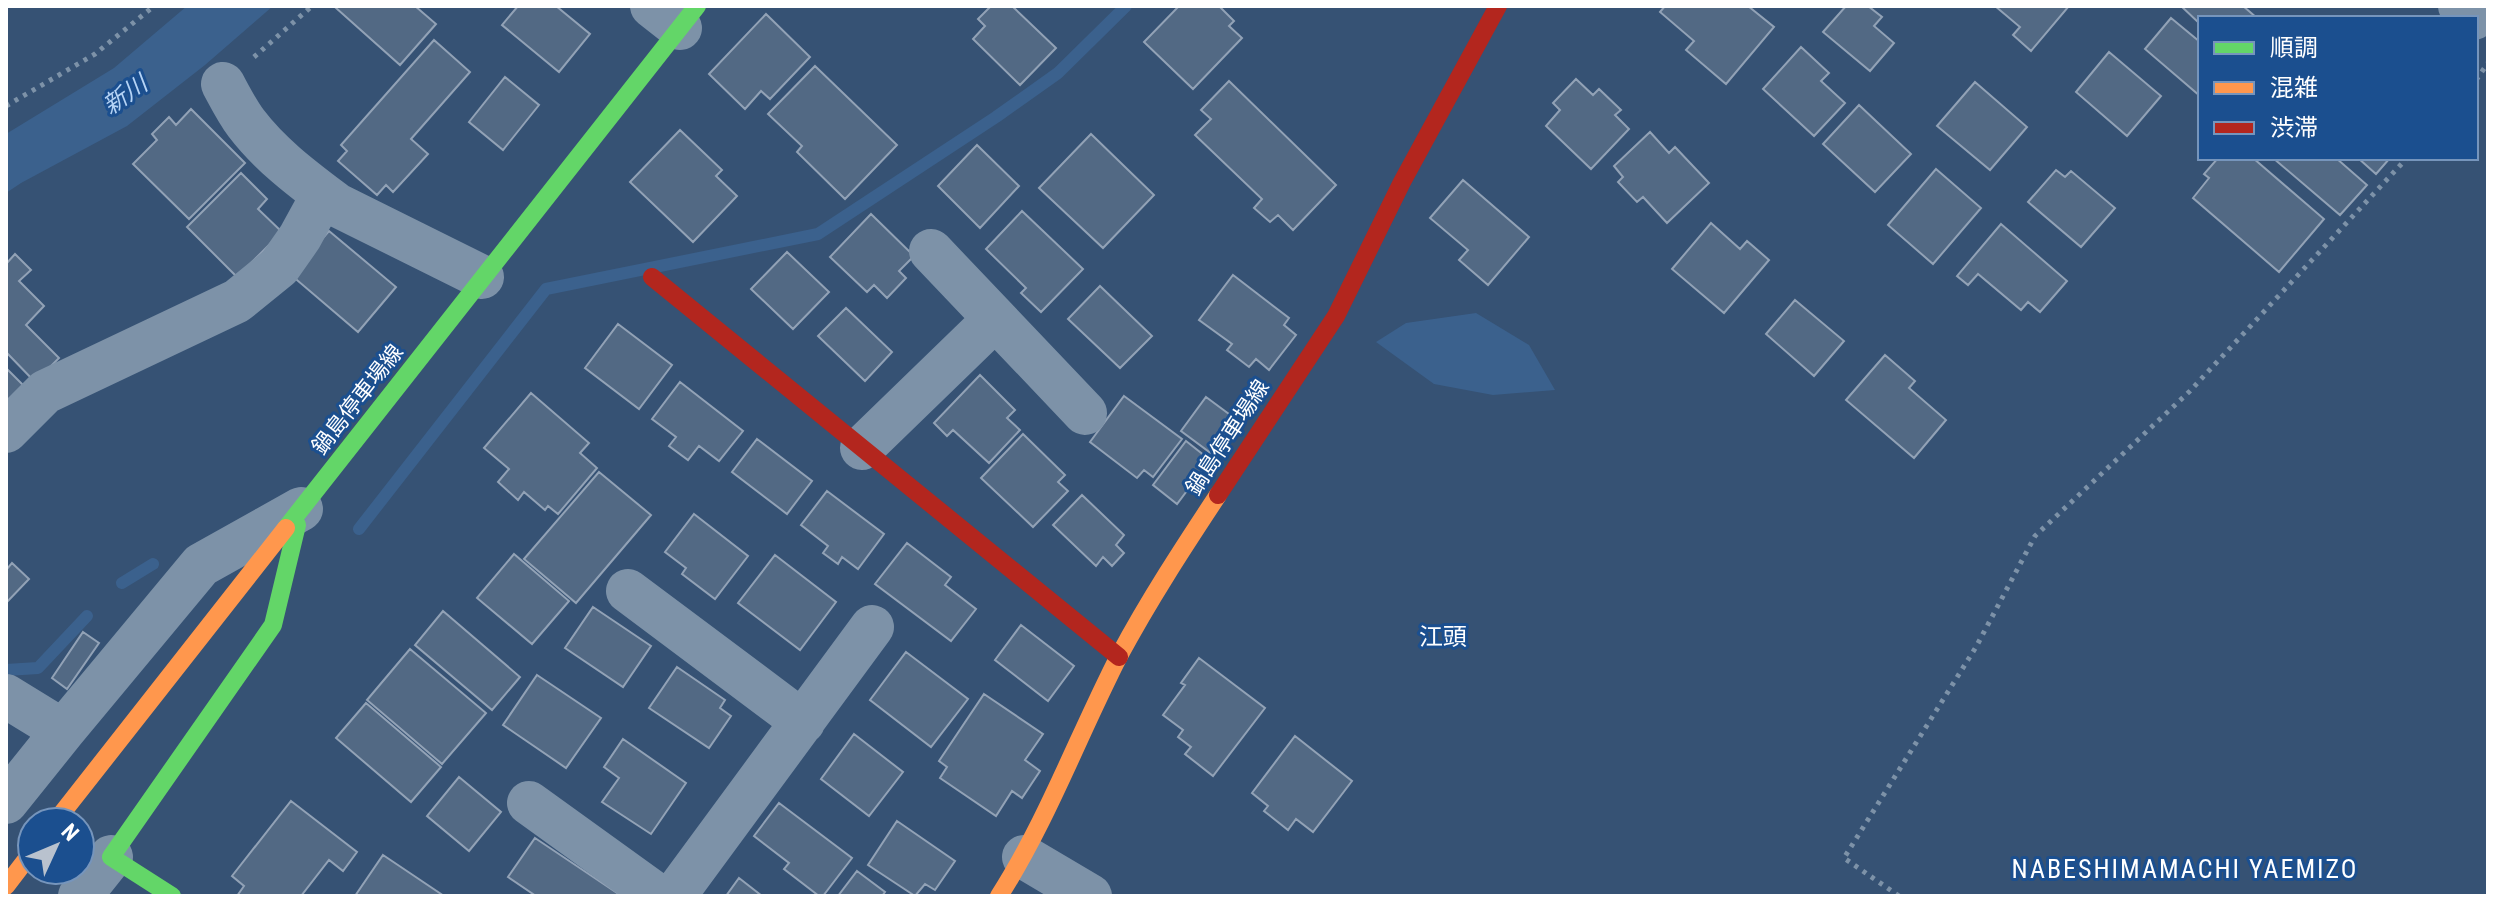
<svg xmlns="http://www.w3.org/2000/svg" width="2494" height="902" font-family="'Roboto Condensed','Noto Sans JP',sans-serif">
  <style>
    .water { fill: #3b618d }
    .lines { fill: none; stroke-linecap: round; stroke-linejoin: round }
    .stream { stroke: #3b618d; stroke-width: 12 }
    .building { fill: #526984; stroke: #92a2b6; stroke-width: 2 }
    .path { stroke: #7d92a8; stroke-width: 5; stroke-dasharray: 4 6; stroke-linecap: butt }
    .street { stroke: #7d92a8; stroke-width: 44 }
    .fast { stroke: #63d668; stroke-width: 18 }
    .slow { stroke: #ff974d; stroke-width: 18 }
    .jam { stroke: #b3261e; stroke-width: 18 }
    .labels { text-anchor: middle; stroke-width: 6; stroke-linejoin: round; paint-order: stroke }
    .street-label { font-size: 22px; fill: #fff; stroke: #1b4f8f }
    .water-label { font-size: 24px; font-style: italic; fill: #b5d3f5; stroke: #1b4f8f }
    .neighbourhood-label { font-size: 24px; fill: #fff; stroke: #1b4f8f }
    .quarter-label { font-size: 26px; letter-spacing: 2px; fill: #fff; stroke: #1b4f8f }
  </style>
  <rect width="100%" height="100%" fill="#365274"/>
  <!-- water -->
  <path class="water" d="M187,6H273L205,65L127,126L21,183L6,193V134L114,68Z
    M1476,313L1529,345L1555,390L1493,395L1434,384L1376,342L1406,323Z"/>
  <g class="lines">
    <!-- stream -->
    <path class="stream" d="M359,529L546,289L818,234L996,117L1058,73L1126,6
      M122,583L153,564
      M6,670L38,668L87,616"/>
  </g>
  <!-- building -->
  <path class="building" d="M338,6H415L436,24L400,65L336,8Z
    M518,6H556L590,34L559,72L502,25Z
    M991,6H1012L1056,48L1020,85L973,39L985,26L978,19Z
    M1179,6H1219L1234,21L1229,26L1242,38L1193,89L1144,42Z
    M1665,6H1748L1774,27L1726,84L1686,50L1694,41L1660,12Z
    M1846,6H1868L1882,17L1874,26L1894,43L1870,71L1823,32Z
    M1995,6H2069L2031,51L2013,35L2020,27Z
    M2181,6H2243L2257,18H2200V24Z
    M766,14L810,57L770,99L761,91L745,109L709,74Z
    M2171,18L2200,42V96L2145,49Z
    M434,40L470,72L411,139L428,154L393,192L386,185L377,195L338,161L347,151L341,145Z
    M1801,47L1829,73L1821,81L1845,103L1814,136L1763,89Z
    M2109,52L2161,96L2127,136L2076,92Z
    M815,66L897,145L845,199L797,152L802,146L768,114Z
    M505,77L539,105L503,150L469,122Z
    M1576,79L1593,95L1599,89L1621,110L1615,115L1629,129L1591,169L1546,126L1560,110L1553,103Z
    M1229,81L1336,185L1293,230L1278,215L1270,222L1254,208L1262,199L1195,135L1211,119L1201,110Z
    M1975,82L2027,127L1990,170L1937,126Z
    M1859,105L1911,154L1875,192L1823,144Z
    M191,109L245,163L189,219L133,164L157,140L152,134L169,117L176,125Z
    M680,130L722,170L716,176L737,196L693,242L630,182Z
    M1650,132L1669,153L1675,147L1709,183L1667,223L1643,197L1637,202L1618,182L1623,177L1614,166Z
    M1091,134L1154,195L1103,248L1039,188Z
    M977,145L1019,186L980,228L938,186Z
    M2218,158H2253L2324,219L2279,272L2193,198L2209,178L2204,174Z
    M2273,158H2336L2367,185L2340,215Z
    M2358,158H2390L2376,174Z
    M1936,169L1981,208L1933,264L1888,225Z
    M2056,170L2065,177L2071,171L2115,208L2081,247L2028,202Z
    M241,173L267,199L258,209L282,232L237,277L187,227Z
    M1463,180L1529,237L1488,285L1459,260L1468,250L1430,218Z
    M1022,211L1083,269L1041,312L1021,293L1026,288L986,249Z
    M871,214L914,256L899,271L906,278L887,298L874,285L867,292L830,257Z
    M1711,223L1740,249L1747,241L1769,260L1724,313L1672,269Z
    M2001,224L2067,281L2040,312L2028,302L2021,310L1978,274L1968,285L1957,276Z
    M329,231L396,287L358,332L291,275Z
    M787,252L829,292L793,329L751,289Z
    M15,254L31,270L19,281L44,306L26,325L59,358L35,382L6,352V264Z
    M1233,275L1289,318L1284,325L1296,335L1269,370L1256,359L1249,367L1227,350L1232,344L1199,320Z
    M1100,286L1152,336L1120,368L1068,319Z
    M1795,300L1844,341L1814,376L1766,334Z
    M846,308L892,352L865,381L818,336Z
    M618,324L672,365L639,409L585,368Z
    M1885,355L1915,381L1909,388L1946,420L1914,458L1846,400Z
    M6,368L26,388L6,408Z
    M980,375L1015,410L1007,418L1020,430L989,463L953,430L947,436L934,423Z
    M680,382L743,431L719,461L699,446L688,460L669,446L676,437L652,419Z
    M531,393L589,443L580,453L597,468L558,514L548,506L545,510L524,492L518,500L498,482L509,469L484,448Z
    M1124,396L1182,439L1153,477L1144,470L1137,478L1090,442Z
    M1206,397L1237,420L1212,454L1181,431Z
    M1023,434L1065,475L1058,482L1068,491L1033,527L981,478Z
    M757,439L812,481L787,514L732,472Z
    M1186,441L1210,460L1177,504L1153,485Z
    M599,472L651,515L576,603L524,559Z
    M827,491L884,534L858,569L842,557L838,564L823,553L828,546L801,525Z
    M1082,495L1124,535L1116,545L1124,553L1112,566L1103,557L1096,566L1053,525Z
    M694,514L748,556L715,599L682,574L686,568L665,552Z
    M907,543L951,577L945,585L976,609L951,641L875,584Z
    M514,554L569,601L532,644L477,598Z
    M775,555L836,602L800,650L738,603Z
    M12,563L29,579L6,603V570Z
    M593,607L651,646L623,687L565,648Z
    M443,611L520,677L492,710L415,645Z
    M1021,625L1074,666L1048,701L995,660Z
    M83,632L99,643L67,689L52,678Z
    M410,649L486,713L442,764L367,700Z
    M906,652L968,699L931,747L870,700Z
    M1199,658L1265,708L1213,776L1185,754L1191,747L1178,737L1183,730L1163,715L1185,685L1181,683Z
    M677,667L725,700L720,708L731,716L709,748L649,708Z
    M537,675L601,718L566,768L503,725Z
    M984,694L1043,734L1025,760L1040,771L1022,798L1012,791L996,816L940,778L947,767L939,761Z
    M366,703L441,767L411,802L336,738Z
    M854,734L903,772L869,816L821,779Z
    M1295,736L1352,781L1313,832L1296,819L1288,830L1264,811L1268,806L1252,793Z
    M623,739L686,783L651,834L602,802L619,778L604,767Z
    M459,777L501,812L469,851L427,816Z
    M291,801L357,852L343,871L329,860L301,896H237L244,886L232,876Z
    M779,803L852,858L823,896H819L784,869L789,863L754,836Z
    M897,821L955,861L935,890L925,884L915,896L868,865Z
    M535,838L620,895L536,896L508,877Z
    M383,855L444,896H355Z
    M857,871L885,892L882,896H838Z
    M739,878L762,896H726Z"/>
  <g class="lines">
    <!-- path -->
    <path class="path" d="M254,57L312,6
      M2476,80L2488,63
      M6,106L95,54L154,6
      M1899,896L1844,858L1976,647L2035,536L2190,391L2407,158"/>
    <!-- street -->
    <path class="street" d="M652,6L680,28
      M2460,6L2474,18
      M223,84C230,97 237,111 246,123C271,156 304,180 337,205L482,277
      M931,251L1085,413
      M6,431L45,392L237,301L279,267L300,237L323,195
      M862,448L995,319
      M628,591L803,722
      M6,696L63,731L201,565L301,509
      M6,802L63,731
      M529,803L658,896
      M1024,857L1090,896
      M80,896L111,857
      M674,896L872,627"/>
    <!-- fast -->
    <path class="fast" d="M286,528L697,6
      M172,896L111,857L273,625L297,525"/>
    <!-- slow -->
    <path class="slow" d="M55,822L286,528
      M6,886L32,852
      M999,896C1047,821 1078,736 1119,656C1149,600 1183,548 1218,495"/>
    <!-- jam -->
    <path class="jam" d="M652,277L1119,657
      M1218,495L1336,316L1402,182L1498,6"/>
  </g>
  <g class="labels">
    <!-- street labels -->
    <g class="street-label">
      <text transform="translate(357 399) rotate(-52)" y="8">鍋島停車場線</text>
      <text transform="translate(1227 437) rotate(-57)" y="8">鍋島停車場線</text>
    </g>
    <!-- water labels -->
    <g class="water-label">
      <text transform="translate(125 95) rotate(-35)" y="8">新川</text>
    </g>
    <!-- neighbourhood labels -->
    <g class="neighbourhood-label">
      <text x="1443" y="645">江頭</text>
    </g>
    <!-- quarter labels -->
    <g class="quarter-label">
      <text x="2185" y="878">NABESHIMAMACHI YAEMIZO</text>
    </g>
  </g>
  <!-- border -->
  <rect width="2494" height="902" fill="none" stroke="#ffffff" stroke-width="16"/>
  <!-- legend -->
  <rect x="2198" y="16" width="280" height="144" fill="#1b4f8f" stroke="#7695bc" stroke-width="2"/>
  <rect x="2214" y="42" width="40" height="12" fill="#63d668" stroke="#7695bc" stroke-width="2"/>
  <text x="2270" y="56" font-size="24" fill="#ffffff">順調</text>
  <rect x="2214" y="82" width="40" height="12" fill="#ff974d" stroke="#7695bc" stroke-width="2"/>
  <text x="2270" y="96" font-size="24" fill="#ffffff">混雑</text>
  <rect x="2214" y="122" width="40" height="12" fill="#b3261e" stroke="#7695bc" stroke-width="2"/>
  <text x="2270" y="136" font-size="24" fill="#ffffff">渋滞</text>
  <!-- north arrow -->
  <g transform="translate(56 846) rotate(46)"><circle r="38" fill="#1b4f8f" stroke="#7695bc" stroke-width="2"/>
  <path d="M0-6L14 30L0 20L-14 30Z" fill="#b9c2ce"/>
  <text y="-12" font-size="22" font-weight="bold" text-anchor="middle" fill="#ffffff">N</text>
  </g>
</svg>
